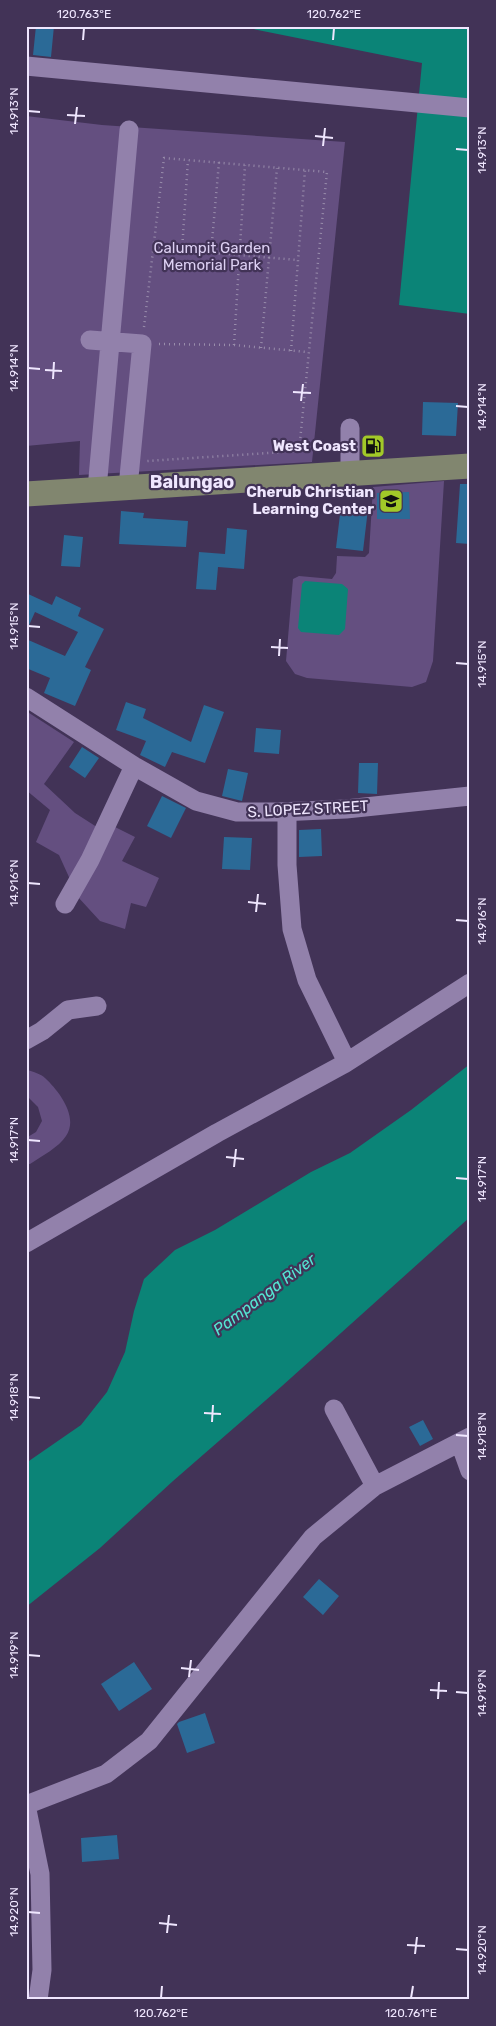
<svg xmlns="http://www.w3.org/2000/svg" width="496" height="2026" font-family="Rubik,sans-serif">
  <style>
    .green { fill: #644f80 }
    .water { fill: #0b8477 }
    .building { fill: #2b6a97 }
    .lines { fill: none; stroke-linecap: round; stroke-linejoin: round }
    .path { stroke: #998dab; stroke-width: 2.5; stroke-dasharray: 1 4; stroke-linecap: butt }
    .minor { stroke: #9281ab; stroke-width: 19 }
    .major { stroke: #81866f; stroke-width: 25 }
    .ticks { fill: none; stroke: #efe6fe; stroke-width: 2 }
    .labels { text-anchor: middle; stroke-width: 4.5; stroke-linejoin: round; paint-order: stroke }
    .park-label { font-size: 15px; fill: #ddd0f3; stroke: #423357 }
    .poi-label { font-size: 15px; font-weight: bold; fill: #efe6fe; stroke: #423357; text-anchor: end }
    .street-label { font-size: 15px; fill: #efe6fe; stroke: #423357 }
    .water-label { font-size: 16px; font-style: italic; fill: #54e6d3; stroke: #423357 }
    .quarter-label { font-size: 18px; font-weight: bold; fill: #efe6fe; stroke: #423357 }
    .neatline { fill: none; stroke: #efe6fe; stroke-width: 2 }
    .ticks-label { font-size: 12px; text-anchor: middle; fill: #efe6fe }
  </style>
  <rect width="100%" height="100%" fill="#423357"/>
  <!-- green -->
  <path class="green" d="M26,116L102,125L345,142L312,462L79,475L80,441L26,446Z
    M444,481L433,661L426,682L412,687L307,678L295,674L286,661L293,579L299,576L332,579L336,573L337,556L365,557L369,553L373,487Z
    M26,711L74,742L44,784L75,813L103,831L109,824L135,837L122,861L159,878L146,907L131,903L125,929L100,921L78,897L59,855L36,842L50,810L26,790Z
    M28,1070C33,1072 41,1074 45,1078C59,1091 79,1117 66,1136C59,1147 42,1156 30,1164H26V1138L36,1132L42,1121L38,1107L26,1095V1072Z"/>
  <!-- water -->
  <path class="water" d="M238,26H470V314L399,305L422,63Z
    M305,581L342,584L348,589L345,629L339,635L301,632L298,628L302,584Z
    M470,1064V1217L282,1386L173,1481L100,1548L26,1607V1463L81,1425L107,1392L125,1352L134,1311L144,1279L175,1250L215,1230L311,1172L350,1153L411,1110Z"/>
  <!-- building -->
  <path class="building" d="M36,26H54L51,57L33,55Z
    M423,402L458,403L456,436L422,435Z
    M460,484H470V544L456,543Z
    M409,492L410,519H377V493Z
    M341,506L368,509L363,551L336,548Z
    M121,511L144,513L143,518L188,521L186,547L119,544Z
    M227,528L247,530L244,569L218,567L216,590L196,589L199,552L225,554Z
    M64,535L83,537L80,567L61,566Z
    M26,593L52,605L56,596L81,608L78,616L104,629L85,667L91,670L75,706L44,693L50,678L26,668V639L65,656L78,632L35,612L26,632Z
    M126,702L146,709L143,718L191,742L204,705L224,712L205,763L172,752L165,767L140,755L146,741L116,730Z
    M256,728L281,730L279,754L254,752Z
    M82,747L99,758L85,778L69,767Z
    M359,763H378L377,794L358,793Z
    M228,769L248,773L242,801L222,796Z
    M162,796L186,808L171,838L147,826Z
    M321,829L322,856L299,857V830Z
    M224,837L252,838L250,870L222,869Z
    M423,1420L433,1439L420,1446L409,1427Z
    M319,1579L339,1596L323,1615L303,1597Z
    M134,1662L152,1689L119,1711L101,1684Z
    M205,1713L215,1743L187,1753L177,1724L179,1722Z
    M117,1835L119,1859L82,1862L81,1838Z"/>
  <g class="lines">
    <!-- path -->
    <path class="path" d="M154,248L298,260
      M182,250L188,160
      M211,253L219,162
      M144,327L164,158L327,172L299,451L147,461
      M159,344L234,345L307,352
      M234,345L245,165
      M261,348L277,168
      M291,351L305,170"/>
    <!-- minor -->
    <path class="minor" d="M26,66L470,108
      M90,340L142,344L128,487
      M350,473V428
      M97,489L129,130
      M26,697L134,766L196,801L237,812H279L346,809L470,796
      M287,812V865L292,929L307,980L347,1062
      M65,904L90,860L134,766
      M26,1040L42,1031L68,1010L97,1006
      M26,1243L217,1133L344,1064L470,983
      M334,1409L375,1486
      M460,1443L470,1471
      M26,1805L106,1774L149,1741L313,1537L375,1486L470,1437
      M26,1805L40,1874L42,1970L38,2000"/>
    <!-- major -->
    <path class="major" d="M26,494L470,466"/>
  </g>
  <!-- ticks -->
  <path class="ticks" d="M83,40L84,28M333,40L334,28M28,111L40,112M67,115L85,116M75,124L77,107M315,136L333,138M323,146L325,128M456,149L468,150M28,368L40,369M45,370L62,371M53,379L54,362M293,392L311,393M301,401L303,384M456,406L468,407M28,626L40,627M271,647L288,648M279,656L280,639M456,663L468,664M28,883L40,884M248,902L266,904M256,912L258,894M456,920L468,921M28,1140L40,1141M226,1157L244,1159M234,1167L236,1149M456,1178L468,1179M28,1397L40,1398M204,1413L221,1414M212,1422L213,1405M456,1435L468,1436M28,1655L40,1656M181,1668L199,1670M189,1677L191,1660M430,1690L447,1691M456,1692L468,1693M438,1699L439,1682M28,1912L40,1913M159,1923L177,1925M167,1933L169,1915M407,1945L425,1946M456,1949L468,1950M415,1954L417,1937M161,1998L162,1986M411,1998L413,1986"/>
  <!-- icons -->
  <defs>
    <g id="fuel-square" transform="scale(1.25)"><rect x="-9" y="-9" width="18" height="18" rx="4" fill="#a2c928" stroke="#423357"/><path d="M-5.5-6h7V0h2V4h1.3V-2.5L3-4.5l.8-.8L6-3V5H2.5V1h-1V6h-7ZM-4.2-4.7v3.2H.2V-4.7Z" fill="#111"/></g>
    <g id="school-square" transform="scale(1.25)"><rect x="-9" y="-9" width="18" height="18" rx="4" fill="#a2c928" stroke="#423357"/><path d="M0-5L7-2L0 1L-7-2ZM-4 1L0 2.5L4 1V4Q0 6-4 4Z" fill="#111"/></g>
  </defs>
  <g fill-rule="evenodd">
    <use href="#fuel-square" x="373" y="446"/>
    <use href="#school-square" x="391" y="501"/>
  </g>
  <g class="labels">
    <!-- park labels -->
    <g class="park-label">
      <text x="212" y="253">Calumpit Garden<tspan x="212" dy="17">Memorial Park</tspan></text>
    </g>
    <!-- poi labels -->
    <g class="poi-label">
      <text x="356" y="451">West Coast</text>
      <text x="374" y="497">Cherub Christian<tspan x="374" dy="17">Learning Center</tspan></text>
    </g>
    <!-- street labels -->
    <g class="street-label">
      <text transform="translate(308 809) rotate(-3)" y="5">S. LOPEZ STREET</text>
    </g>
    <!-- water labels -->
    <g class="water-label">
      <text transform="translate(264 1294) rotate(-37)" y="6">Pampanga River</text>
    </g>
    <!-- quarter labels -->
    <g class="quarter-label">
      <text x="192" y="488">Balungao</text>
    </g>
  </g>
  <!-- border -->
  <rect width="496" height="2026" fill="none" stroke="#423357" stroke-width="55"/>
  <rect x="28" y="28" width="440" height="1970" class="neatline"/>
  <g class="ticks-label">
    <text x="84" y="18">120.763°E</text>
    <text x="334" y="18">120.762°E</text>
    <text transform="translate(14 111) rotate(-90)" y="4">14.913°N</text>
    <text transform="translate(482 150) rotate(-90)" y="4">14.913°N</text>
    <text transform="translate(14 368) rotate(-90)" y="4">14.914°N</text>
    <text transform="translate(482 407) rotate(-90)" y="4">14.914°N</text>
    <text transform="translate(14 626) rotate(-90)" y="4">14.915°N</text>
    <text transform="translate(482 664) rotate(-90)" y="4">14.915°N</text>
    <text transform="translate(14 883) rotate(-90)" y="4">14.916°N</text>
    <text transform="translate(482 921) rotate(-90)" y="4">14.916°N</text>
    <text transform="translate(14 1140) rotate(-90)" y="4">14.917°N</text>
    <text transform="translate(482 1179) rotate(-90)" y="4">14.917°N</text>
    <text transform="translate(14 1397) rotate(-90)" y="4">14.918°N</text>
    <text transform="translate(482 1436) rotate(-90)" y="4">14.918°N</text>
    <text transform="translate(14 1655) rotate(-90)" y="4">14.919°N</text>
    <text transform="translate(482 1693) rotate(-90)" y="4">14.919°N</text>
    <text transform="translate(14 1912) rotate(-90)" y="4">14.920°N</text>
    <text transform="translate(482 1950) rotate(-90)" y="4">14.920°N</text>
    <text x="161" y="2017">120.762°E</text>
    <text x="411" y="2017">120.761°E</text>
  </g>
</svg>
